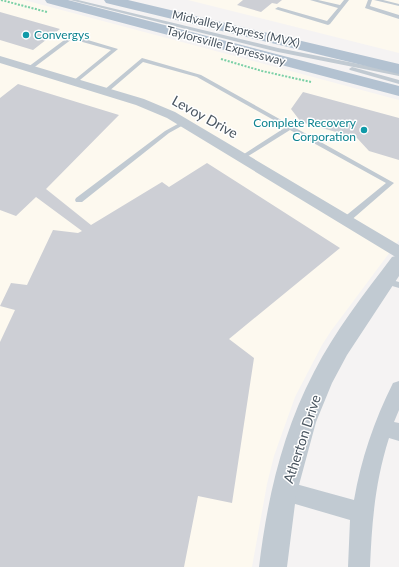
<svg xmlns="http://www.w3.org/2000/svg" width="399" height="567" font-family="Lato,sans-serif">
  <style>
    .commercial { fill: #fdf9ef }
    .building { fill: #cdcfd5 }
    .lines { fill: none; stroke-linecap: round; stroke-linejoin: round }
    .path { stroke: #7ad0a6; stroke-width: 2; stroke-dasharray: 2 1.5; stroke-linecap: butt }
    .service { fill: #c1cad2; fill-rule: evenodd }
    .minor { fill: #c1cad2; fill-rule: evenodd }
    .tertiary { fill: #c1cad2; fill-rule: evenodd }
    .primary { fill: #b3c2d1; fill-rule: evenodd }
    .culture-dot { fill: #0f9aa8; stroke: #fff; stroke-width: 1.5 }
    .labels { text-anchor: middle; stroke-width: 3; stroke-linejoin: round; paint-order: stroke }
    .far-street-label { font-size: 12px; fill: #4a5661; stroke: #fff }
    .far-culture-label { font-size: 12px; fill: #0d838f; stroke: #fff; text-anchor: start }
    .street-label { font-size: 14px; fill: #4a5661; stroke: #fff }
  </style>
  <rect width="100%" height="100%" fill="#f5f3f3"/>
  <!-- commercial -->
  <path class="commercial" d="M0,0H24L399,100V240L331,331L322,345L295,397L274,456L267,484L252,567H0Z
    M188,0H399V53Z"/>
  <!-- building -->
  <path class="building" d="M243,0H282L277,4L272,3L261,12L237,5Z
    M0,12L60,29L33,50L0,40Z
    M18,84L119,115L46,189L91,225L162,182L169,187L207,163L340,248L229,339L254,358L232,503L198,496L184,567H0V342L15,310L0,306L11,283L27,285L53,230L78,233L82,231L36,197L16,216L0,210V98Z
    M303,92L399,118V160L369,151L357,138L301,122L291,109Z"/>
  <g class="lines">
    <!-- path -->
    <path class="path" d="M1,0L47,12
      M221,59L262,71L311,82"/>
    <!-- service -->
    <path class="service" d="M70,0H78L278,48L399,72V76L278,52Z
      M310,0H318L340,5L344,0H349L330,24L328,25L275,9L278,7L327,21L338,8Z
      M368,0H372L370,6L399,15V19L365,8Z
      M374,0H383L399,4V6Z
      M71,35L118,49L75,84L73,83V81L111,50L72,39L32,69H28V67Z
      M142,58L201,75L394,183L349,222H343L342,220L343,218L386,183L290,130L245,158H241V156L286,127L197,77L143,62L108,92H104V90Z
      M352,67L399,80V84L350,70L349,69Z
      M185,120L187,121V123L169,133L82,202H76L75,200L76,198L165,131Z
      M385,278L399,282V288L382,283L381,281Z"/>
    <!-- minor -->
    <path class="minor" d="M0,56L144,99L175,112L399,245V258L394,256L167,118L136,105L0,63Z
      M399,381V410L394,422L399,423V441L389,438C375,482 372,521 370,567H348L350,520L285,501L278,498L275,491L278,484L285,481L354,500C361,459 374,421 393,383Z"/>
    <!-- tertiary -->
    <path class="tertiary" d="M399,255V276L347,355L332,383L316,422L296,496L287,567H259C267,500 282,433 314,372C335,331 364,294 392,257Z"/>
    <!-- primary -->
    <path class="primary" d="M45,0H68L399,86V96L47,3Z
      M104,0H128L399,64V74L106,3Z"/>
  </g>
  <!-- markers -->
  <g class="culture-dot">
    <circle cx="26" cy="35" r="4"/>
    <circle cx="364" cy="130" r="4"/>
  </g>
  <g class="labels">
    <!-- far-street labels -->
    <g class="far-street-label">
      <text transform="translate(236 29) rotate(13)" y="4">Midvalley Express (MVX)</text>
      <text transform="translate(226 46) rotate(15)" y="4">Taylorsville Expressway</text>
    </g>
    <!-- far-culture labels -->
    <g class="far-culture-label">
      <text x="34" y="39">Convergys</text>
      <text x="356" y="127" text-anchor="end">Complete Recovery<tspan x="356" dy="14">Corporation</tspan></text>
    </g>
    <!-- street labels -->
    <g class="street-label">
      <text transform="translate(205 117) rotate(29)" y="5">Levoy Drive</text>
      <text transform="translate(302 439) rotate(-72)" y="5">Atherton Drive</text>
    </g>
  </g>
</svg>
